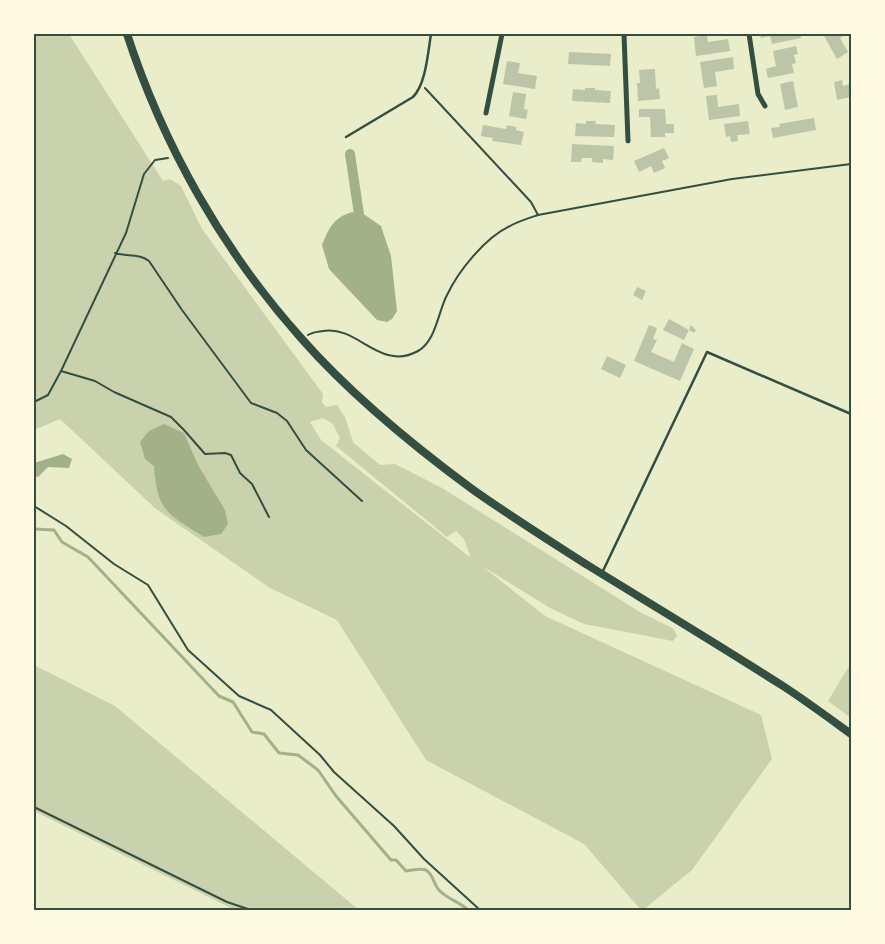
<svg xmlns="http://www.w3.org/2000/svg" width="885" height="944" font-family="'Times New Roman',serif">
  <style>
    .green { fill: #cad2ad; fill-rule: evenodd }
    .water { fill: #a3b18a }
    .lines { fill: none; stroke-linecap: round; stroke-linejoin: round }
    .stream { stroke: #a3b18a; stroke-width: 3 }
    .canal { stroke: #a3b18a; stroke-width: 10 }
    .building { fill: #bcc5a7 }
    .path { stroke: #344e41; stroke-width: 2 }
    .service { stroke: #344e41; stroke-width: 2.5 }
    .minor { stroke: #344e41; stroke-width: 5 }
    .secondary { stroke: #344e41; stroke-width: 8 }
    .neatline { fill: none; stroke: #344e41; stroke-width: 2 }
  </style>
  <rect width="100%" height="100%" fill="#e9edc9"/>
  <!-- green -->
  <path class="green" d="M34,34H69L163,181L170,179L181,186L202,229L323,394L322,402L326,407L337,405L345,417L353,442L380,465L395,464L442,488L640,612L674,629L677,636L673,641L584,624L550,608L482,566L545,616L761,715L772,759L692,870L643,910H641L584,844L426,760L337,620L270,588L156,509L60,419L34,430ZM323,418L333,424L340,438L336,446L447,537L456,531L464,539L471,558L321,440L310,422Z
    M851,663V718L828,701Z
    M34,665L115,706L359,910H231V908L34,811Z"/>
  <!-- water -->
  <path class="water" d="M352,212L365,215L381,226L391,256L397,311L392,319L387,322L377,320L329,269L322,245C329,228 333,218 352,212Z
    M164,424L184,433L198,465L225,510L228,524L221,534L204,537C168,514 157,512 154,466L145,459L140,442L149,431Z
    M63,454L72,459L69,468L48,467L38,477L34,476V463Z"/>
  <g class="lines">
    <!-- stream -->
    <path class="stream" d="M34,529L54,530L62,542L88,557L219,696L233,702L252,732L264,734L279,753L298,755L318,770L336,796L391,860H396L406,871C411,870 421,868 426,870C433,874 434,885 439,890C447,899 460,902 468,910"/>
    <!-- canal -->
    <path class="canal" d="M350,154L359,214"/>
  </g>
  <!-- building -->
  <path class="building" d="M760,34H800L801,38L772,44L770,36L761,38Z
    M823,34H840L842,37L840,38L848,52L837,59Z
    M707,35L708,42L728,39L730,51L696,56L694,37Z
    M796,46L798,54L794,55L796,63L792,64L794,73L768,78L766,69L776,66L773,51Z
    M569,52L611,54L610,66L568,64Z
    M733,57L734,69L715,72L717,86L704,88L700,62Z
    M507,61L520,63L518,73L537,76L535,89L503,84Z
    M655,69L656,89L659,88L660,99L638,101L637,83H640L639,70Z
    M842,80L843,86L851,84V97L837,100L834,82Z
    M793,81L798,107L785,110L780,84Z
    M585,88H595V90L611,91L610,103L572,101L573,89L585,90Z
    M513,92L526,94L524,109L528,110L526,119L509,116Z
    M717,95L718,107L739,104L740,116L709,120L706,96Z
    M639,109H665L666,124H674V133H665V137H651L650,117H639Z
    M814,118L816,130L773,138L771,128L780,127L779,124Z
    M586,121H596L595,124L615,125L614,137L575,136L576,123L586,124Z
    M748,121L750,134L737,135L738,141L731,142L730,136L726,137L724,124Z
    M483,125L506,129L507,125L516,127V130L524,132L521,145L492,141L493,138L481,136Z
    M572,144L614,146L613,160L603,159V163L592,162V158H582L581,162H571Z
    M664,148L669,158L662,161L665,168L654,173L651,166L639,172L634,161Z
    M637,287L646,291L642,300L633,295Z
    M669,319L689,330L691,325L696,330L694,333L689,330L684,340L663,330Z
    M649,325L657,328L653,339L657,340L651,352L674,362L682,343L694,349L680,381L634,361Z
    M607,356L626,365L620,378L601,369Z"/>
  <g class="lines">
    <!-- path -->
    <path class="path" d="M425,88L531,202L538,215
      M115,253C126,257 139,253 149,261L182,310L251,403L277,413L287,421L306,450L362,501
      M308,335C313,332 317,332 323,331C358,325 380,372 418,351C436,341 438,312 447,295C459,270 485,238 510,226C519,221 529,218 538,215L732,179L851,164
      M61,371L126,233L144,174L155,160L168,158
      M34,402L48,395L61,371L95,381L114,392L171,417L184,430L205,454L225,453L231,455L240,473L252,484L269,517
      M34,506L66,526L114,564L148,585L188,650L239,696L271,710L320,755L334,772L394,826L424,859L480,910
      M34,807L227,902L251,910"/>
    <!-- service -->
    <path class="service" d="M346,137L413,97C426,84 428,52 431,34
      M602,573L707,352L851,414"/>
    <!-- minor -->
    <path class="minor" d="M624,34L628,141
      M749,34L758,94L765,106
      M486,113L502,34"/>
    <!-- secondary -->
    <path class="secondary" d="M127,34C163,145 223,251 301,338C351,395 411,444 472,489C510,516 550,541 589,566C654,606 719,645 783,686C806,701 829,718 851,734"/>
  </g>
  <!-- border -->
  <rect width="885" height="944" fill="none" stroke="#fefae0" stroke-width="70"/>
  <rect x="35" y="35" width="815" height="874" class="neatline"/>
</svg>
